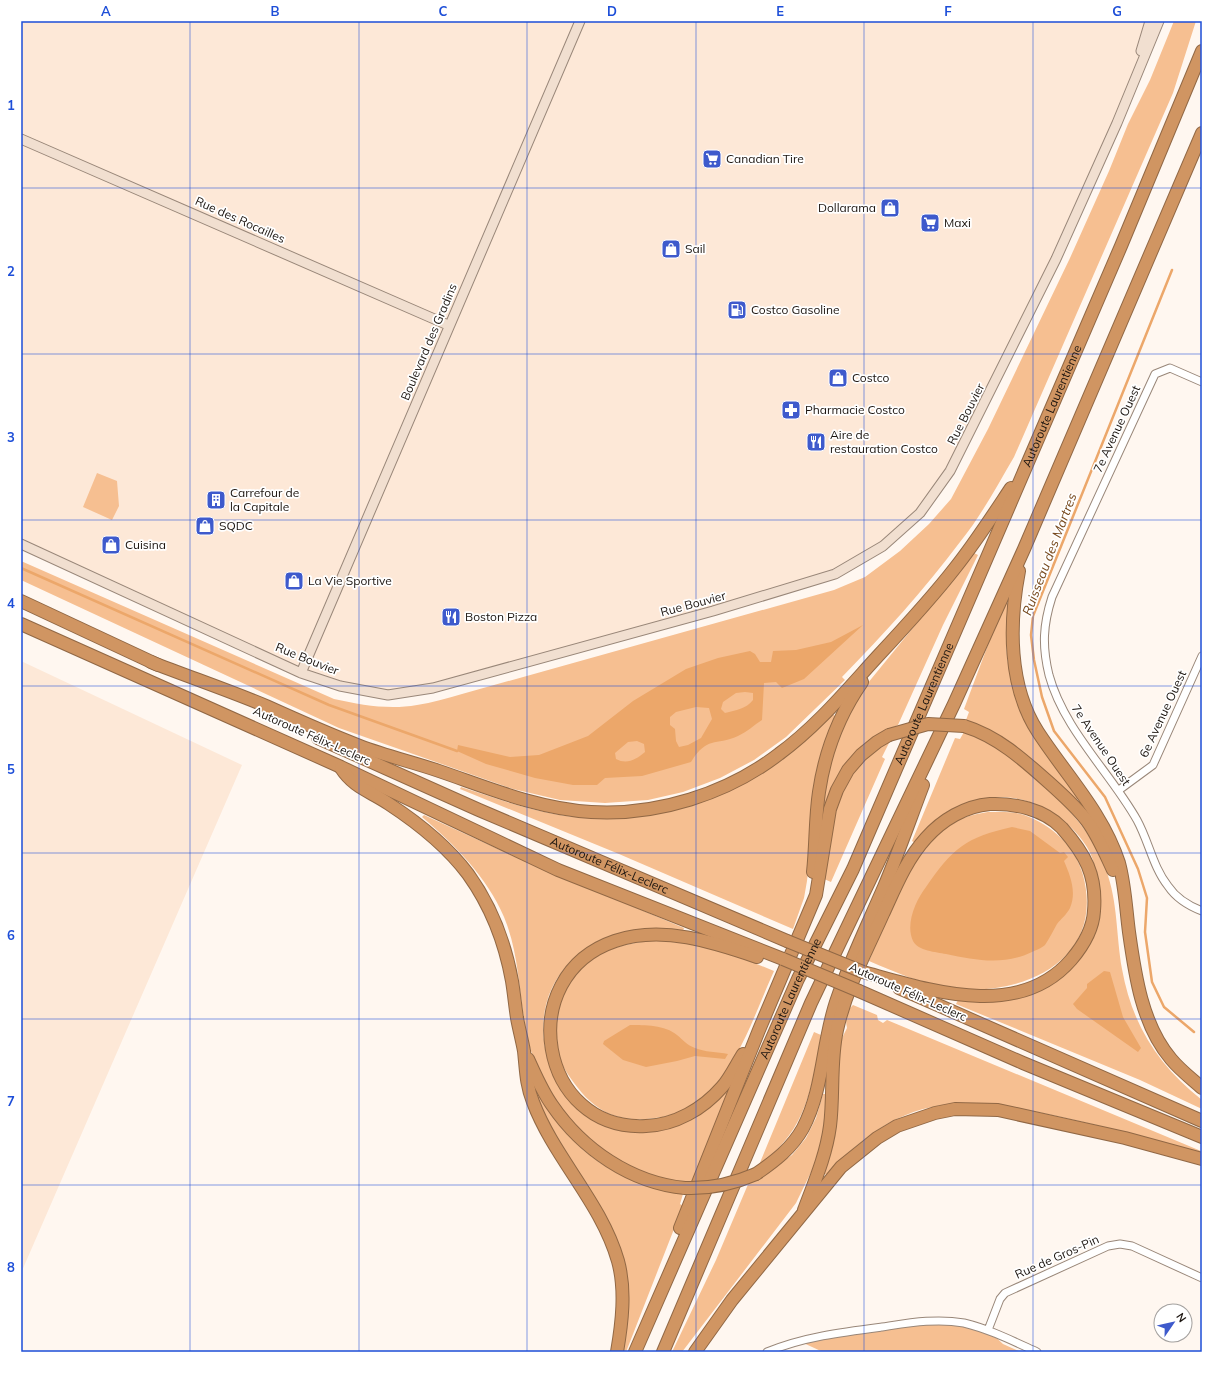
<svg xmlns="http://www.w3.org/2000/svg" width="1223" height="1373" font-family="Mulish,sans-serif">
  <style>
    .built { fill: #fde8d7 }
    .green { fill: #f6bf91 }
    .water { fill: #eca76a; fill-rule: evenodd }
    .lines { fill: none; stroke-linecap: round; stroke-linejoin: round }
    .stream { stroke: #eca76a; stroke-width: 2.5 }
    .street-casing { stroke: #998779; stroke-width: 9 }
    .secondary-casing { stroke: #998779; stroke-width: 11 }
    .highway-casing { stroke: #916845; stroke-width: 14 }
    .street { stroke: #fff; stroke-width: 7 }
    .secondary { stroke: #f1dfd0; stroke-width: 9 }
    .highway { stroke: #d09562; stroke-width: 12 }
    .highway-bridge-casing { stroke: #916845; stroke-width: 14; stroke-linecap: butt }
    .highway-bridge { stroke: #d09562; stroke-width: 12 }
    .grid { fill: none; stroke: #1d4ed8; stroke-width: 1; stroke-opacity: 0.55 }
    .labels { text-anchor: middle; stroke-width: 3.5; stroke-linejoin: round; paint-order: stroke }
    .poi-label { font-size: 12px; fill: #1b140f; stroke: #fff; text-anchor: start }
    .street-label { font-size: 12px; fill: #1b140f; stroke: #fff }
    .water-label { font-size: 13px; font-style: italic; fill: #77491d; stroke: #fff }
    .neatline { fill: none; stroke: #1d4ed8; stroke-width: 1.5 }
    .grid-label { font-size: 13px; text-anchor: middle; font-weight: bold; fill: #1d4ed8 }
  </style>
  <rect width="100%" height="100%" fill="#fff7f0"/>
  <!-- built -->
  <path class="built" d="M21,21H1150L1127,97L975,424L920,513L883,546L835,574L565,651L388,695L340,686L21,544Z
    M21,661L242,765L21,1273Z"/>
  <!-- green -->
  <path class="green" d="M1174,21H1196L1173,93L1014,457C997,486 981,516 960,542C924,590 884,634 842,677L845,680L786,737L754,760L720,778L683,792L648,800L605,803L560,800L513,789L339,728L21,580V561L334,699C362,705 389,710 417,705C432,703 447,698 462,694L834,590L865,577L900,551L929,524L951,499L988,429L1070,258L1109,171L1128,124L1150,80Z
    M97,473L117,481L119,506L112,520L83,507Z
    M974,553L978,555L943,625L898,725C859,742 834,772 823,813H821L822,794L838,737L863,689Z
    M1004,602L1009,604L1006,638L1007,658L1015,695L1078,799L1075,801C1040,768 1011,737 966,720L969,712L964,709Z
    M831,713L835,716L821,754L807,881L804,898L793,929L619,854L460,789L461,787C492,797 522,808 554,814C630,828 716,808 778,762C797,748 814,731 831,713Z
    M964,732C992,742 1015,760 1037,780C1066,805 1093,833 1106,870C1118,902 1116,935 1122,969C1132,1025 1158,1065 1202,1100V1109L1140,1080L956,1004L958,1000L976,1002L1009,999L1086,947C1088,928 1090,909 1092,889C1092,882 1095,873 1094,865C1092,850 1078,833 1066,823C1015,780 956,793 915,843L912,841L955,738L960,739Z
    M890,741L882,757L885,759L831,882L824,879L830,832L840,791L861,760Z
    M988,812C1000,812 1013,811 1024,815C1052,825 1075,846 1083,875C1106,961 1021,998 949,988C922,984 895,972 869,961C885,922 908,858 940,831C954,819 970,815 988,812Z
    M424,815L511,855L684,928L683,931C643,926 599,932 570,962C517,1016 547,1112 621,1129C668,1140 695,1119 727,1087L731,1089L692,1183C618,1179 552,1121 531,1051C518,1007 522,960 504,917C487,877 455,845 422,817Z
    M653,940L701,945L735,955L774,971C756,1011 741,1058 711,1091C696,1106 675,1116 655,1118C641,1120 629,1120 616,1116C601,1112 587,1100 578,1088C569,1077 559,1062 556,1049C548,1019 563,983 585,964C604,947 629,944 653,940Z
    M853,1005L877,1015L878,1020L883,1023L887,1020L1201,1151L1199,1154C1154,1140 1108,1127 1061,1117C960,1094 901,1093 827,1175L823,1173L836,1118L840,1042L847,1028C845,1020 846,1011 853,1005Z
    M814,1032L821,1035C812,1089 806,1131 759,1165Z
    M539,1094C546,1104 552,1116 559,1125C591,1164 635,1188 683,1194L680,1204L683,1206L626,1352H621L625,1280L535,1095Z
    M823,1094H828L822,1142L815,1164L796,1203L682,1352H672L716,1260L749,1182L768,1172L792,1155L806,1138L816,1118Z
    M930,1320L988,1330L1003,1344L1021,1352H823L799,1341Z"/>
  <!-- water -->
  <path class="water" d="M863,625L804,679L782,688L776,682L764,683L762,720C754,725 747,732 738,736C715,746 707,736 691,762L642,776L605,778L597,785H573L535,778L486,764L457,751L458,745L510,757L539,755L588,736L633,701L686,669L718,658L750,651L755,654L760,662H771L773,651L796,650L831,642ZM745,692L753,693V700C746,709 736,710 725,713L721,709L723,702L736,693ZM696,707L709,708L712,719L701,738L688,745L679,747L676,741L675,729L670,725V717L676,712ZM637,741L644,744L645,752C637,759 627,765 616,759L615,753L628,742Z
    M1012,827L1030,831L1060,853L1064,852L1068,857L1064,861C1070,875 1077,892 1070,908C1067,914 1061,919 1057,924C1053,931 1049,939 1045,945C1042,948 1036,950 1032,952C1003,966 975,960 946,954C936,952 918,951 913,941C905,924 916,900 926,887C952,849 966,837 1012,827Z
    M1104,971L1110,972L1123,1017L1141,1048L1138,1052L1077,1009L1073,1004L1087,988V984Z
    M630,1025C645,1025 665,1025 677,1035C683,1040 687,1045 695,1048C704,1052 718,1052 728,1054L725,1059L695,1056L677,1061L646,1067L623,1060L603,1044L604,1041Z"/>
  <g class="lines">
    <!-- stream -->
    <path class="stream" d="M1172,270L1033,616L1031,635L1034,660L1042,697L1054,731L1105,797L1138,869L1147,898L1145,932L1152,982L1164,1007L1194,1032
      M21,568L329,705L457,751"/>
    <!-- street casing -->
    <g class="street-casing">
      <path id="street" d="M1202,382L1170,368L1155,374L1052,597C1043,625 1042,646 1049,675C1064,730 1110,772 1137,820C1149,842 1153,867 1168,886C1176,898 1189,906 1202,911
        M1119,790L1153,765L1202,656
        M988,1330L1000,1299L1005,1293L1108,1246L1120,1244L1132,1246L1202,1278
        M767,1352C803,1337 843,1332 882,1327C909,1323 936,1318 964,1323C989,1329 1013,1341 1037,1352"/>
    </g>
    <!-- secondary casing -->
    <g class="secondary-casing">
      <path id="secondary" d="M1141,51L1150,21
        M21,139L448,325
        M21,544L301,673L340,686L388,695L433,688L713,611L835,574L883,546L920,513L950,471L1056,259L1117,123L1159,21
        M301,673L580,21"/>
    </g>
    <!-- highway casing -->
    <g class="highway-casing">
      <g id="highway">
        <path d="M1019,571C1009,623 1008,686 1038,732C1066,775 1103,813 1119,863C1125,885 1126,909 1129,932C1135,975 1142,1025 1171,1059C1180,1070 1192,1079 1202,1088"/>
        <path d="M21,601L158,665"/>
        <path d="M21,624L341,767L558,870L783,959"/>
        <path d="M151,662C189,677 228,690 266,706C297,720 328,734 360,746C386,756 413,762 439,771C489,788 538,809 591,812C657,816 727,794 779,754C816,727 846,691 877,657C904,628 931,599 955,568C975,543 993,515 1011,488"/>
        <path d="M964,726C1000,737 1027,763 1055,788C1066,798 1078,809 1087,821C1098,836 1105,853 1113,870"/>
        <path id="s1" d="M318,738L479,810L787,941"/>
        <path d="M341,768C354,788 370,791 389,804C418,823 447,846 468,874C491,906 505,942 512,981C514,993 515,1005 517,1018C519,1029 522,1040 524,1051C526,1069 526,1085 533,1102C554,1158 601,1202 618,1261C626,1290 622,1323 617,1352"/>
        <path d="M813,872C816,845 815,818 819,792C825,751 839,715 862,682"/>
        <path d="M899,988L1202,1121"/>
        <path d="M859,991L1023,1063L1202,1137"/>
        <path d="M743,1054C736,1065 730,1078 722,1087C703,1109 675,1125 646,1126C539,1132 512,976 615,941C662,925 713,942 757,957"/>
        <path d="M528,1059C535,1074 542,1091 552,1105C582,1149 631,1183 685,1188"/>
        <path d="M756,1174C775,1161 792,1148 803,1128C824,1088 822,1041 837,999C850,961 868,924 884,887C898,854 910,819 923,785"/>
        <path d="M804,1210C814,1183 826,1156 830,1126C834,1095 830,1061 837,1030C846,989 866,952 883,914C895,888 906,860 926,838C942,820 965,806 990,804C1014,803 1044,809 1062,828C1085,854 1097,875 1094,911C1093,929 1083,946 1071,960C1018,1021 929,990 863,972"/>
        <path d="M680,1228L759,1030L816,895L830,809L837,790L848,770L861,755L877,742L889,735"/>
        <path id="s2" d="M635,1352L798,979L853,869L1121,246L1202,51"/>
        <path d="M663,1352L811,1003L954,704L1024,549L1202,133"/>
        <path d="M695,1352L732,1300L841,1167L877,1138L897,1126L935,1113L955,1109L998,1110L1125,1138L1202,1159"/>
      </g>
    </g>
    <!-- street -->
    <use href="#street" class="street"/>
    <!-- secondary -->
    <use href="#secondary" class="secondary"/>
    <!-- highway -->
    <use href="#highway" class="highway"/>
    <!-- highway-bridge casing -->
    <g class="highway-bridge-casing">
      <path id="highway-bridge" d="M889,735L928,724L964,726
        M787,941L863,972
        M783,959L859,991
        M685,1188C710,1189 733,1184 756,1174"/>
    </g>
    <!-- highway-bridge -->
    <use href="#highway-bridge" class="highway-bridge"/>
  </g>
  <!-- grid -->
  <path class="grid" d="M190,21V1352M359,21V1352M527,21V1352M696,21V1352M864,21V1352M1033,21V1352M21,188H1202M21,354H1202M21,520H1202M21,686H1202M21,853H1202M21,1019H1202M21,1185H1202"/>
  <!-- icons -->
  <defs>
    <g id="supermarket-square" transform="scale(1)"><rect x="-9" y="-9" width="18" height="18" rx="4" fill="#3e5acc" stroke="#fff"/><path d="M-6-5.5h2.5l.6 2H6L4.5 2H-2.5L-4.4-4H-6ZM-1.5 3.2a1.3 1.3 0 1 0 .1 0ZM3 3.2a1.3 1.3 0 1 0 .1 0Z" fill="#fff"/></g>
    <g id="shop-square" transform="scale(1)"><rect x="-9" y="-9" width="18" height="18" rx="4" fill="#3e5acc" stroke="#fff"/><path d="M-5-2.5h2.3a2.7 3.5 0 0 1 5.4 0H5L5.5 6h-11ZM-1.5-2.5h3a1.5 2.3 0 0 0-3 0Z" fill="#fff"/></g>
    <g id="fuel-square" transform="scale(1)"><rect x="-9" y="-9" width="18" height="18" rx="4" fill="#3e5acc" stroke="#fff"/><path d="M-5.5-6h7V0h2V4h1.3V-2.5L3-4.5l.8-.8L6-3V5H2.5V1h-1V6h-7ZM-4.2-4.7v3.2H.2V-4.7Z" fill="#fff"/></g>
    <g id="pharmacy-square" transform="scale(1)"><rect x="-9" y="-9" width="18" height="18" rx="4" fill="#3e5acc" stroke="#fff"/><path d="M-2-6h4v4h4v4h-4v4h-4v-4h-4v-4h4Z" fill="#fff"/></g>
    <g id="restaurant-square" transform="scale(1)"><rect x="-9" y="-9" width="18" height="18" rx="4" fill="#3e5acc" stroke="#fff"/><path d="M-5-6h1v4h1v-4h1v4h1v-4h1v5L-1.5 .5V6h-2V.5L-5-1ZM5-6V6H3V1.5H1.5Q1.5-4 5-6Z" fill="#fff"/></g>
    <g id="building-square" transform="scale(1)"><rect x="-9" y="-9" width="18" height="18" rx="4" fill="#3e5acc" stroke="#fff"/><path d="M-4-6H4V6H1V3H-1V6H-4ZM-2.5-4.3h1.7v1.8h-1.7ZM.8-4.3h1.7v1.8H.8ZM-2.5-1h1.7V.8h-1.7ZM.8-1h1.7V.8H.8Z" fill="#fff"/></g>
  </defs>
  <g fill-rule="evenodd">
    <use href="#supermarket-square" x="712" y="159"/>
    <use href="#shop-square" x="890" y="208"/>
    <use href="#supermarket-square" x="930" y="223"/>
    <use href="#shop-square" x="671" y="249"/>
    <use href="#fuel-square" x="737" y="310"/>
    <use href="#shop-square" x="838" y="378"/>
    <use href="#pharmacy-square" x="791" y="410"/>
    <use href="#restaurant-square" x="816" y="442"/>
    <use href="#building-square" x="216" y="500"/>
    <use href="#shop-square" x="205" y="526"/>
    <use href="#shop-square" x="111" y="545"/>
    <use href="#shop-square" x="294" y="581"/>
    <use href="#restaurant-square" x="451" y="617"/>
  </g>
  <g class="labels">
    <!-- poi labels -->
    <g class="poi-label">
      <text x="726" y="163">Canadian Tire</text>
      <text x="876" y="212" text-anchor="end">Dollarama</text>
      <text x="944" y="227">Maxi</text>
      <text x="685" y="253">Sail</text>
      <text x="751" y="314">Costco Gasoline</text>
      <text x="852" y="382">Costco</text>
      <text x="805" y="414">Pharmacie Costco</text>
      <text x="830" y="439">Aire de<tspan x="830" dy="14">restauration Costco</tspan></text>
      <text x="230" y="497">Carrefour de<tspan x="230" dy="14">la Capitale</tspan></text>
      <text x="219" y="530">SQDC</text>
      <text x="125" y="549">Cuisina</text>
      <text x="308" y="585">La Vie Sportive</text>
      <text x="465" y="621">Boston Pizza</text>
    </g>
    <!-- street labels -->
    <g class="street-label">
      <text transform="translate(240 220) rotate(24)" y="4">Rue des Rocailles</text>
      <text transform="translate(429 342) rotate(-67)" y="4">Boulevard des Gradins</text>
      <text dy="4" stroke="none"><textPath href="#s2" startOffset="1034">Autoroute Laurentienne</textPath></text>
      <text transform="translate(966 414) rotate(-63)" y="4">Rue Bouvier</text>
      <text transform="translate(1117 429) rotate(-65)" y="4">7e Avenue Ouest</text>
      <text transform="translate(693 604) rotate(-15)" y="4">Rue Bouvier</text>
      <text transform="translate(307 659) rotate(22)" y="4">Rue Bouvier</text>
      <text dy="4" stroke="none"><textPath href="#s2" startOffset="710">Autoroute Laurentienne</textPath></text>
      <text transform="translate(1163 714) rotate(-65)" y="4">6e Avenue Ouest</text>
      <text transform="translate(312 736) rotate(24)" y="4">Autoroute Félix-Leclerc</text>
      <text transform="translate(1101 745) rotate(56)" y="4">7e Avenue Ouest</text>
      <text dy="4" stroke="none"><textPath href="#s1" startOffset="318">Autoroute Félix-Leclerc</textPath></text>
      <text transform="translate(908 992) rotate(24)" y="4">Autoroute Félix-Leclerc</text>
      <text dy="4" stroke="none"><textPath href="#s2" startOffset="386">Autoroute Laurentienne</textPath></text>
      <text transform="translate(1057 1257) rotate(-24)" y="4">Rue de Gros-Pin</text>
    </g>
    <!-- water labels -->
    <g class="water-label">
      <text transform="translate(1049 554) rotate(-69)" y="5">Ruisseau des Martres</text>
    </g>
  </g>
  <!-- border -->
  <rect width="1223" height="1373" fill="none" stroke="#ffffff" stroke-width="44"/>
  <!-- north arrow -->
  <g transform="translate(1173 1323) rotate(56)"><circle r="19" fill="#ffffff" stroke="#a4a19f"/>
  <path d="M0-3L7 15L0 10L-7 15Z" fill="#3e5acc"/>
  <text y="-6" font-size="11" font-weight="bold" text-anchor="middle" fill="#1b140f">N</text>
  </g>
  <rect x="22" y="22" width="1179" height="1329" class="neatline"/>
  <g class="grid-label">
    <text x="106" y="16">A</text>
    <text x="275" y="16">B</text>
    <text x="443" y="16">C</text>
    <text x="612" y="16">D</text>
    <text x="780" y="16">E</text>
    <text x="948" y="16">F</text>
    <text x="1117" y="16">G</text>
    <text x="11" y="110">1</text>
    <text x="11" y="276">2</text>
    <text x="11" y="442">3</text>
    <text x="11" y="608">4</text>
    <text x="11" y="774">5</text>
    <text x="11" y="940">6</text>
    <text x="11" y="1106">7</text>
    <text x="11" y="1272">8</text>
  </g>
</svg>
